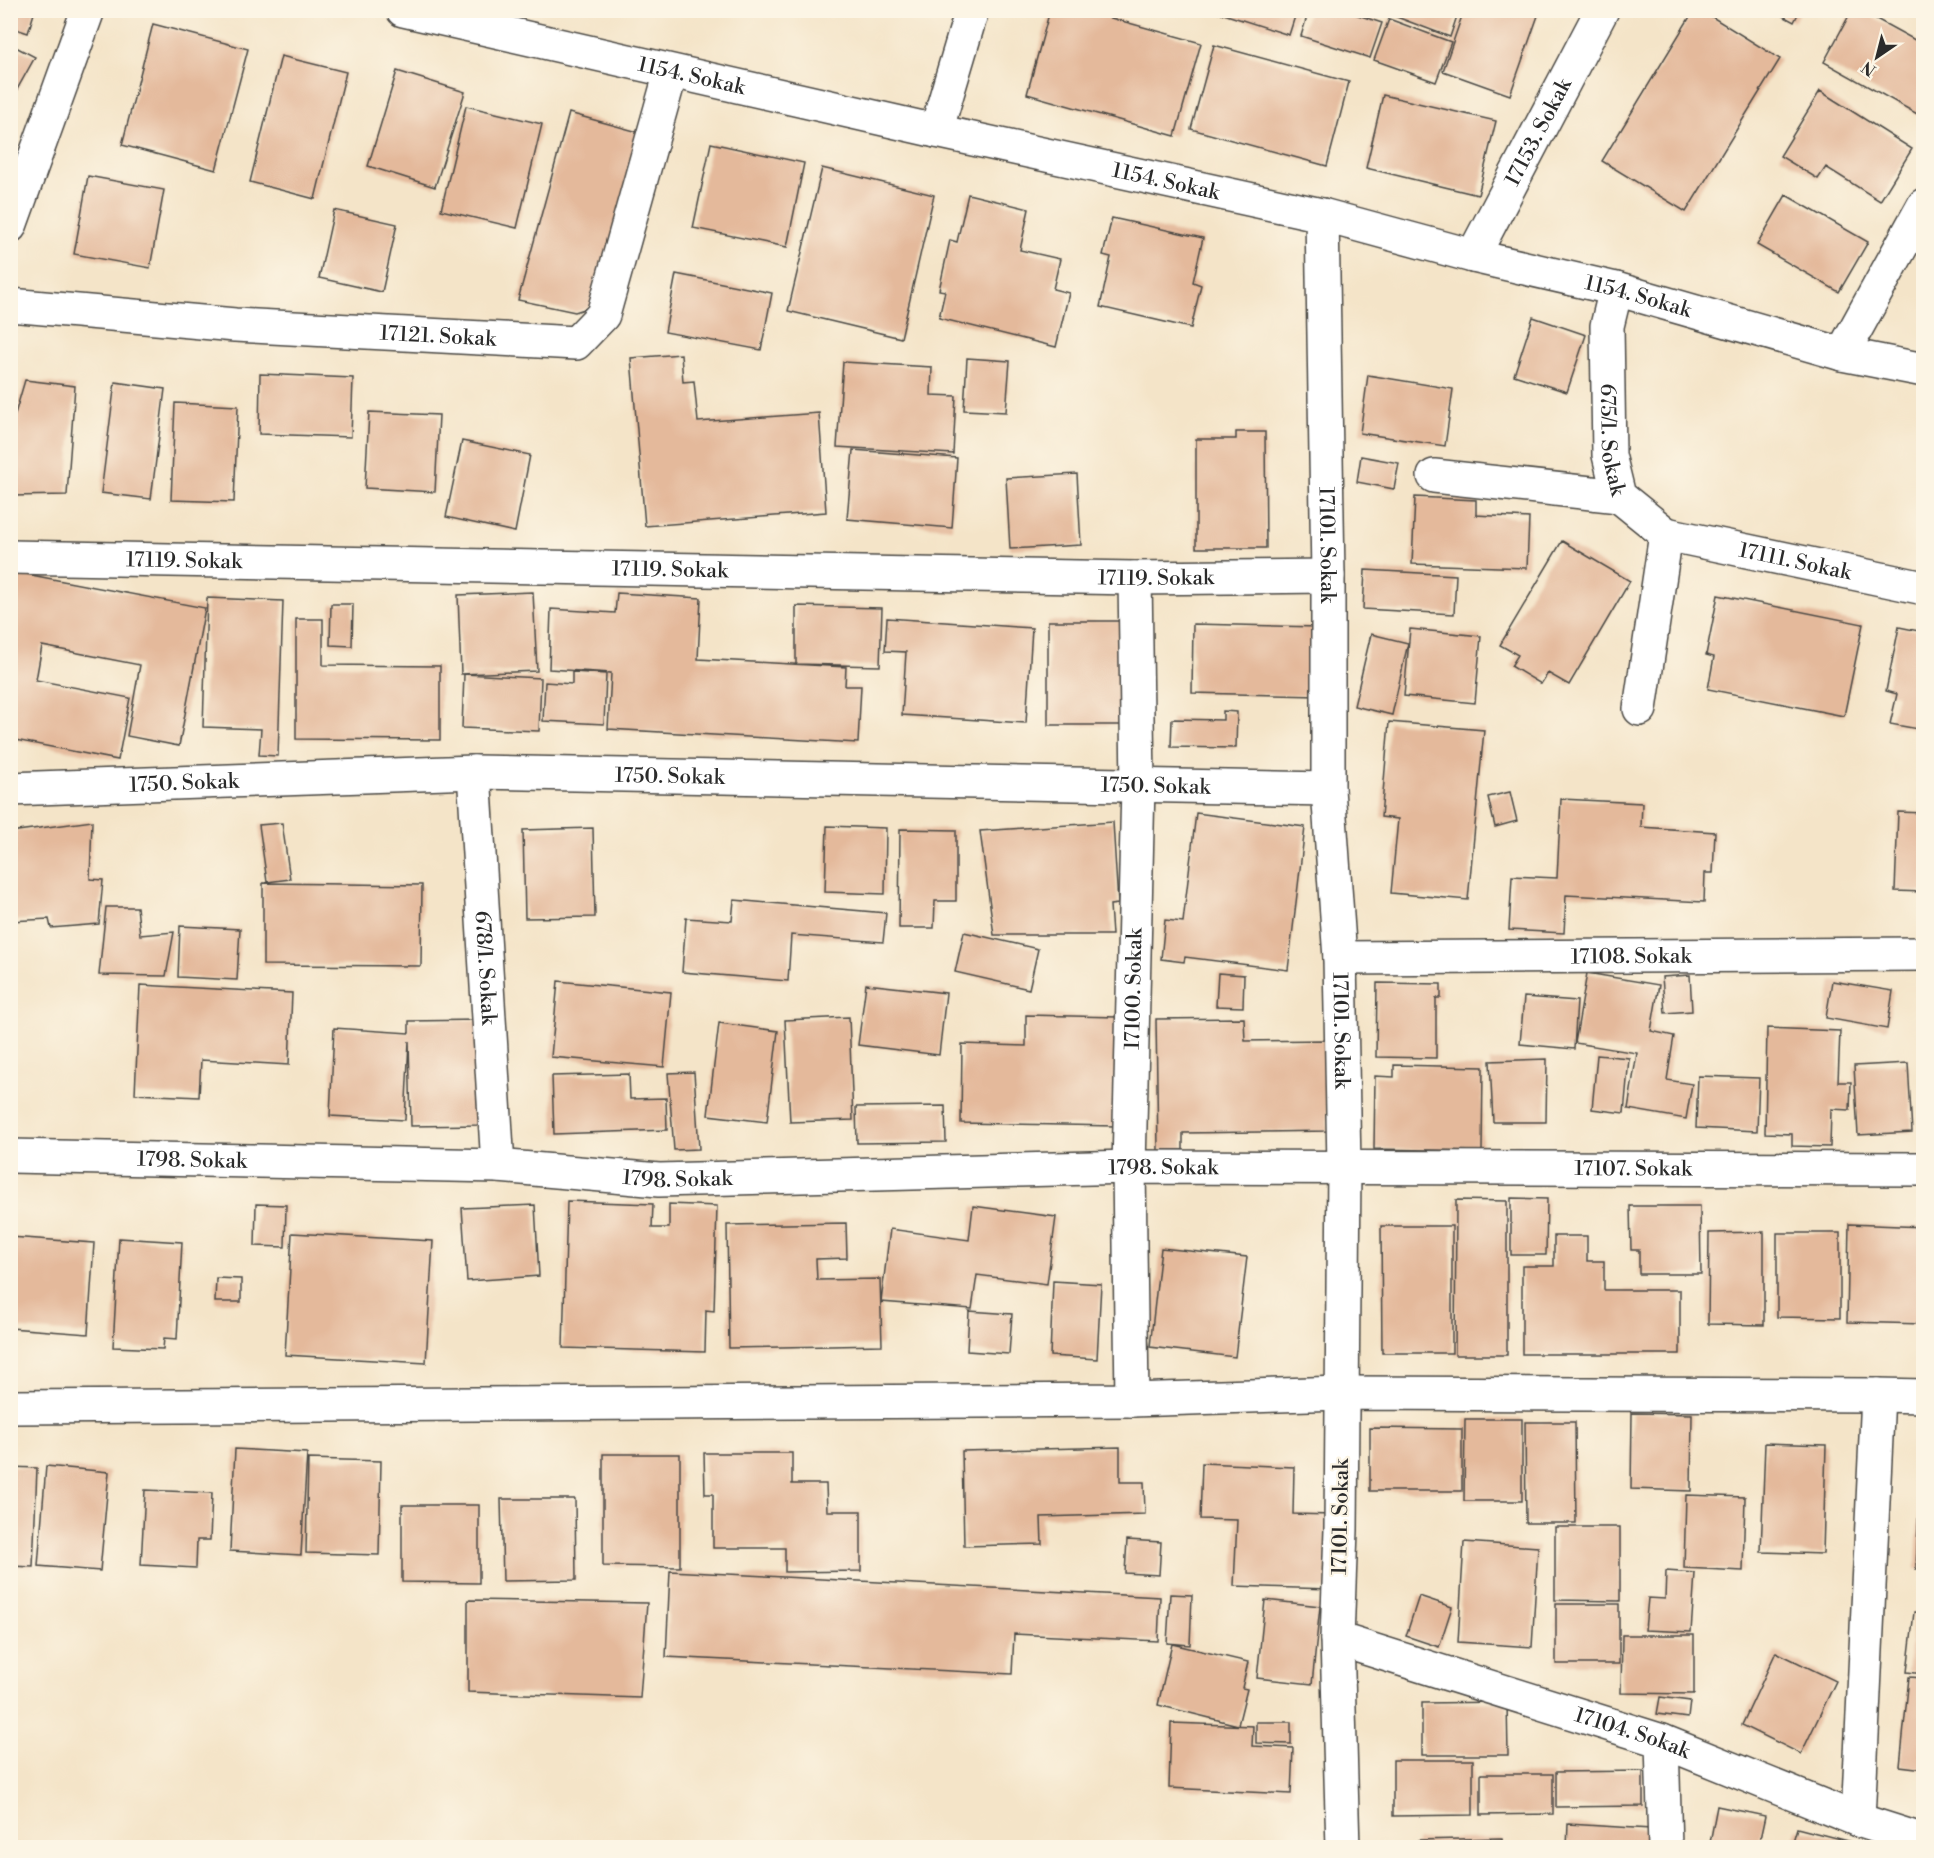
<svg xmlns="http://www.w3.org/2000/svg" width="1934" height="1858" font-family="'Libre Bodoni',serif">
  <style>
    .building { fill: #e4b99b }
    .lines { fill: none; stroke-linecap: round; stroke-linejoin: round }
    .street-casing { stroke: #494743; stroke-width: 36 }
    .secondary-casing { stroke: #494743; stroke-width: 36 }
    .street { stroke: #fff; stroke-width: 33 }
    .secondary { stroke: #fff; stroke-width: 33 }
    .labels { text-anchor: middle; stroke-width: 4.5; stroke-linejoin: round; paint-order: stroke }
    .street-label { font-size: 21px; fill: #2b2b2b; stroke: #fcf5e5 }
  </style>
  <rect width="100%" height="100%" fill="#fcf5e5"/>
  <filter id="ink" filterUnits="userSpaceOnUse"><feTurbulence type="fractalNoise" baseFrequency=".0167" numOctaves="2"/><feDisplacementMap in="SourceGraphic" scale="12" xChannelSelector="R" yChannelSelector="G"/><feConvolveMatrix kernelMatrix="1 2 1 2 8 2 1 2 1" color-interpolation-filters="sRGB"/></filter>
  <filter id="wash" filterUnits="userSpaceOnUse"><feTurbulence type="fractalNoise" baseFrequency=".008" numOctaves="4" result="noise"/><feDisplacementMap in="SourceGraphic" scale="24" xChannelSelector="R" yChannelSelector="G"/><feGaussianBlur stdDeviation="1.35" result="paint"/><feColorMatrix in="noise" values="0 0 0 0 0 0 0 0 0 0 0 0 0 0 0 0 0 1.4 0 .05"/><feComposite in="paint" operator="in"/></filter>
  <g filter="url(#wash)">
    <rect width="100%" height="100%" fill="#f4e4c8"/>
    <g id="blocks">
      <!-- building -->
      <path class="building" d="M10,10H35L28,33L10,27Z
        M1050,10H1082L1201,43L1175,136L1027,94Z
        M1211,10H1297L1289,35Z
        M1309,10H1343L1382,23L1370,58L1301,36Z
        M1378,10H1459L1450,37Z
        M1464,10H1540L1510,95L1443,71Z
        M1694,10H1701L1780,59L1686,212L1602,161Z
        M1772,10H1800L1794,22Z
        M1852,10H1860L1924,45V108L1919,115L1824,62Z
        M1389,19L1451,42L1436,82L1374,60Z
        M153,24L248,49L216,170L122,145Z
        M10,44L35,57L10,102Z
        M1214,45L1349,82L1327,166L1191,129Z
        M281,56L346,72L315,199L250,182Z
        M397,71L465,92L435,187L368,166Z
        M1820,91L1912,149L1880,201L1826,167L1818,179L1780,156Z
        M1383,95L1496,121L1478,195L1366,168Z
        M466,106L542,124L517,228L441,210Z
        M569,113L649,135L600,304L575,312L518,300Z
        M711,143L804,163L787,247L693,228Z
        M822,168L934,195L901,338L788,311Z
        M88,176L164,190L150,268L74,254Z
        M968,194L1029,209L1020,250L1060,259L1053,289L1069,293L1056,347L939,318L945,291L939,290L950,240L957,242Z
        M1786,195L1868,242L1839,292L1757,245Z
        M334,210L397,224L382,292L319,278Z
        M1112,218L1203,238L1193,282L1201,285L1191,328L1100,307L1111,257L1103,255Z
        M676,274L772,293L761,350L665,332Z
        M1533,317L1586,335L1567,392L1514,375Z
        M681,354L683,382L694,381L698,422L819,413L826,512L645,526L631,358Z
        M967,358L1010,361L1006,412L964,410Z
        M843,362L932,367L931,395L956,396L953,454L837,447Z
        M260,374L353,378L351,437L259,434Z
        M1368,375L1453,389L1445,446L1360,433Z
        M25,380L75,386L67,495L10,496V431Z
        M115,382L165,389L151,499L101,493Z
        M175,403L238,406L234,502L171,500Z
        M369,412L439,415L435,492L365,488Z
        M1236,432H1265L1266,548H1196V439H1236Z
        M462,441L530,455L515,532L446,517Z
        M853,450L957,458L952,528L847,519Z
        M1361,456L1399,463L1394,489L1357,482Z
        M1077,474L1081,545L1010,549L1006,478Z
        M1415,497L1476,500V515L1529,518L1527,568L1412,564Z
        M1562,541L1630,581L1569,685L1548,673L1541,684L1511,666L1518,655L1500,645Z
        M1365,570L1456,575L1454,614L1363,609Z
        M10,571L205,608L179,746L127,736L140,665L42,646L36,680L130,698L118,760L10,739Z
        M533,592L537,671L461,674L458,595Z
        M617,593L701,598L698,659L846,667L845,686H861L858,743L608,729L611,673L549,669L551,609L615,613Z
        M1718,595L1863,624L1844,716L1708,689L1714,657L1706,655Z
        M207,598L283,601L278,756L259,755L261,729L203,727Z
        M331,604H353L352,646L330,645Z
        M796,606L882,608L880,666L796,664Z
        M887,618L1032,628L1026,723L902,715L906,652L885,651Z
        M296,619H323V665L440,666V740L296,739Z
        M1048,621H1124V725H1048Z
        M1193,624L1319,627L1318,696L1192,693Z
        M1899,627L1924,632V730L1890,724L1897,694L1886,691Z
        M1410,629L1481,636L1475,703L1404,696Z
        M1371,634L1408,643L1392,715L1354,706Z
        M572,672L606,674L604,724L543,721L545,682L572,684Z
        M464,674L541,678L539,731L462,728Z
        M1223,711L1237,712L1236,748L1171,747L1172,719L1223,720Z
        M1389,722L1484,730L1468,900L1391,893L1398,819L1381,817Z
        M1510,792L1517,821L1495,827L1488,797Z
        M1561,799L1642,803L1641,827L1715,832L1713,873H1705L1704,902L1566,895L1564,933L1509,930L1512,876L1557,878Z
        M1898,812L1924,813V892L1895,891Z
        M1196,813L1305,827L1288,970L1185,957L1184,962L1161,959L1165,920L1183,922Z
        M92,821L90,879L103,880L99,924L51,928L49,919L10,921V832Z
        M1113,822L1118,904L1110,905L1112,935H994L980,831Z
        M282,823L290,879L267,882L259,825Z
        M827,826L886,828L885,894L825,892Z
        M593,828L595,917L525,918L523,830Z
        M900,829L956,830V901H935L934,928H899Z
        M263,883L422,885L421,966L263,965Z
        M734,900L886,913L883,942L791,935L788,981L682,972L686,918L732,921Z
        M106,907H137L140,935L174,932L166,976L99,975Z
        M180,926L240,929L237,980L178,977Z
        M964,932L1038,949L1029,989L955,972Z
        M1218,973L1244,975L1243,1007L1216,1006Z
        M1587,973L1659,985L1651,1031L1674,1036L1667,1080L1692,1084L1686,1119L1628,1109L1637,1053L1575,1043Z
        M1690,975L1692,1011L1665,1013L1662,977Z
        M558,981L671,992L664,1067L551,1057Z
        M1832,981L1893,991L1887,1029L1826,1018Z
        M1377,983L1441,984V998H1436V1058L1376,1057Z
        M866,984L946,993L939,1055L858,1045Z
        M140,985L292,993L289,1065L201,1060L199,1097L135,1094Z
        M1524,997L1577,1001L1574,1049L1520,1044Z
        M1026,1015L1117,1017L1116,1126L961,1123L962,1044L1026,1046Z
        M849,1017L853,1120L790,1122L785,1020Z
        M1244,1018L1245,1041L1327,1040L1328,1131L1183,1133V1150H1158L1156,1019Z
        M479,1020L481,1125L411,1126L409,1041L405,1120L330,1116L334,1028L409,1033V1021Z
        M719,1023L778,1031L767,1122L708,1115Z
        M1767,1028L1840,1031L1838,1082H1851L1850,1110L1831,1109L1830,1147L1792,1146V1134L1765,1133Z
        M1597,1055L1629,1058L1624,1113L1592,1109Z
        M1547,1059L1546,1122H1493L1490,1061Z
        M1908,1063L1912,1132L1858,1135L1854,1066Z
        M1394,1065L1483,1067L1482,1151L1374,1149L1375,1076L1394,1077Z
        M694,1072L699,1149L674,1150L668,1073Z
        M629,1074L630,1099L666,1098L667,1130L554,1134L552,1076Z
        M1698,1076L1759,1078L1757,1131L1696,1128Z
        M945,1106L946,1142L857,1143L856,1107Z
        M1511,1198L1547,1199L1546,1255H1511Z
        M1456,1200L1507,1201V1355H1455Z
        M567,1201L653,1204L652,1228H669V1204L717,1206L714,1311L706,1310L705,1352L563,1348Z
        M256,1204L286,1205L285,1247L255,1246Z
        M535,1205L539,1276L467,1281L462,1208Z
        M973,1206L1056,1217L1047,1284L977,1275L972,1309L881,1302L890,1229L969,1240Z
        M1630,1206H1700L1701,1274H1639V1250H1631Z
        M846,1223L847,1258L816,1259L817,1280L880,1279L882,1345L729,1348L727,1225Z
        M1849,1224L1924,1227V1324L1847,1322Z
        M1381,1226H1452V1353H1382Z
        M1764,1232V1325L1708,1324L1709,1233Z
        M292,1233L433,1241L426,1363L285,1355Z
        M1777,1233H1840V1318L1777,1317Z
        M1554,1236H1587V1261H1604V1290H1680V1354H1522V1266H1554Z
        M10,1237L94,1243L88,1334L10,1328Z
        M119,1238L182,1242L177,1339L164,1338L163,1349L113,1347Z
        M1161,1248L1247,1257L1235,1357L1150,1347Z
        M216,1278L241,1279V1302H215Z
        M1053,1281L1101,1284L1097,1359L1050,1356Z
        M969,1311L1012,1314L1009,1354L967,1351Z
        M1632,1413L1692,1414L1691,1491L1631,1489Z
        M1465,1419H1522V1501H1464Z
        M1525,1422H1575L1576,1523H1526Z
        M1370,1428L1462,1429V1491H1370Z
        M1765,1443L1826,1445L1823,1554L1761,1552Z
        M1120,1447V1482H1144L1145,1514L1041,1517L1042,1544L964,1546L962,1451Z
        M235,1449L307,1453L301,1555L230,1551Z
        M704,1453H792V1484H826L827,1511H861V1571L785,1572V1548H713V1494H705Z
        M603,1454H680V1567L603,1566Z
        M1921,1457L1924,1458V1569H1916Z
        M308,1459L381,1461L379,1555L306,1553Z
        M1202,1463L1294,1467L1293,1514L1333,1515L1330,1589L1234,1586L1237,1520L1200,1519Z
        M46,1466L109,1472L100,1571L38,1566Z
        M10,1467L37,1468L33,1567L10,1566Z
        M145,1490L212,1493L210,1540H197L196,1568L141,1565Z
        M1686,1495L1745,1497L1743,1571L1684,1568Z
        M501,1499H575L576,1580L503,1581Z
        M402,1505H479V1583L402,1582Z
        M1555,1527H1620V1601L1555,1600Z
        M1127,1540L1161,1542L1159,1575L1125,1573Z
        M1464,1542L1538,1547L1532,1647L1458,1642Z
        M670,1571L1160,1597L1158,1641L1014,1634L1012,1674L666,1657Z
        M1666,1571L1695,1573L1691,1632L1645,1630L1648,1598L1665,1599Z
        M1170,1594L1192,1595L1190,1645L1167,1643Z
        M1419,1596L1452,1607L1439,1647L1406,1636Z
        M468,1600L647,1603L640,1698L468,1692Z
        M1265,1600L1320,1606L1312,1684L1257,1678Z
        M1556,1604H1619V1664H1556Z
        M1914,1612L1924,1613V1674L1907,1672Z
        M1622,1635H1694V1694L1621,1693Z
        M1172,1644L1248,1662L1242,1688L1247,1689L1238,1725L1158,1705Z
        M1776,1652L1836,1681L1801,1754L1742,1725Z
        M1909,1677L1924,1678V1769L1900,1766Z
        M1660,1697L1690,1701L1688,1718L1657,1714Z
        M1507,1702L1508,1755H1422V1703Z
        M1256,1722H1291V1744L1256,1743Z
        M1171,1723L1253,1726L1252,1746L1293,1748L1291,1794L1169,1788Z
        M1393,1760H1473V1815L1393,1816Z
        M1643,1771V1806L1556,1807V1772Z
        M1481,1774H1553V1814L1481,1815Z
        M1717,1806L1765,1816L1758,1848H1709Z
        M1568,1824L1651,1829L1650,1848H1567Z
        M1797,1828L1859,1844L1858,1848H1791Z
        M1502,1838L1503,1848H1414L1418,1840Z"/>
    </g>
  </g>
  <g filter="url(#ink)">
    <use href="#blocks" fill-opacity="0" stroke="#494743" stroke-width="1.5"/>
    <g class="lines">
      <!-- street casing -->
      <g class="street-casing">
        <g id="street">
          <path id="s1" d="M403,10L936,131L1322,215L1473,256L1616,289L1842,354L1924,370"/>
          <path d="M936,131L972,10"/>
          <path id="s2" d="M1322,215L1328,576V789L1340,958L1344,1166L1341,1530L1337,1639L1343,1848"/>
          <path d="M10,226L88,10"/>
          <path id="s3" d="M1473,256L1602,10"/>
          <path id="s4" d="M1616,289L1607,326L1609,455L1619,496L1666,534L1640,709"/>
          <path id="s5" d="M10,305L235,325L576,343L603,315L671,72"/>
          <path d="M1842,354L1924,205"/>
          <path d="M1434,476L1619,496"/>
          <path id="s6" d="M1666,534L1924,588"/>
          <path id="s7" d="M10,557L1135,578L1328,576"/>
          <path id="s8" d="M474,772L498,1166"/>
          <path id="s9" d="M10,789L474,772L1328,789"/>
          <path id="s10" d="M1340,958L1924,954"/>
          <path id="s11" d="M10,1156L498,1166L659,1180L1129,1167L1924,1169"/>
          <path id="s12" d="M1132,1400L1129,1167L1138,785L1135,578"/>
          <path id="s13" d="M1337,1639L1662,1741L1858,1820L1924,1841"/>
          <path d="M1662,1741L1665,1848"/>
          <path d="M1858,1820L1878,1395"/>
        </g>
      </g>
      <!-- secondary casing -->
      <g class="secondary-casing">
        <path id="secondary" d="M10,1407L1132,1400L1341,1393L1878,1395L1924,1396"/>
      </g>
      <!-- street -->
      <use href="#street" class="street"/>
      <!-- secondary -->
      <use href="#secondary" class="secondary"/>
    </g>
  </g>
  <g class="labels">
    <!-- street labels -->
    <g class="street-label">
      <text dy="7" stroke="none"><textPath href="#s1" startOffset="296">1154. Sokak</textPath></text>
      <text dy="7" stroke="none"><textPath href="#s3" startOffset="140">17153. Sokak</textPath></text>
      <text dy="7" stroke="none"><textPath href="#s1" startOffset="782">1154. Sokak</textPath></text>
      <text dy="7" stroke="none"><textPath href="#s1" startOffset="1268">1154. Sokak</textPath></text>
      <text dy="7" stroke="none"><textPath href="#s5" startOffset="429">17121. Sokak</textPath></text>
      <text dy="7" stroke="none"><textPath href="#s4" startOffset="152">675/1. Sokak</textPath></text>
      <text dy="7" stroke="none"><textPath href="#s2" startOffset="330">17101. Sokak</textPath></text>
      <text dy="7" stroke="none"><textPath href="#s7" startOffset="174">17119. Sokak</textPath></text>
      <text dy="7" stroke="none"><textPath href="#s6" startOffset="132">17111. Sokak</textPath></text>
      <text dy="7" stroke="none"><textPath href="#s7" startOffset="660">17119. Sokak</textPath></text>
      <text dy="7" stroke="none"><textPath href="#s7" startOffset="1146">17119. Sokak</textPath></text>
      <text dy="7" stroke="none"><textPath href="#s9" startOffset="660">1750. Sokak</textPath></text>
      <text dy="7" stroke="none"><textPath href="#s9" startOffset="174">1750. Sokak</textPath></text>
      <text dy="7" stroke="none"><textPath href="#s9" startOffset="1146">1750. Sokak</textPath></text>
      <text dy="7" stroke="none"><textPath href="#s10" startOffset="291">17108. Sokak</textPath></text>
      <text dy="7" stroke="none"><textPath href="#s8" startOffset="196">678/1. Sokak</textPath></text>
      <text dy="7" stroke="none"><textPath href="#s12" startOffset="411">17100. Sokak</textPath></text>
      <text dy="7" stroke="none"><textPath href="#s2" startOffset="816">17101. Sokak</textPath></text>
      <text dy="7" stroke="none"><textPath href="#s11" startOffset="182">1798. Sokak</textPath></text>
      <text dy="7" stroke="none"><textPath href="#s11" startOffset="1154">1798. Sokak</textPath></text>
      <text dy="7" stroke="none"><textPath href="#s11" startOffset="1624">17107. Sokak</textPath></text>
      <text dy="7" stroke="none"><textPath href="#s11" startOffset="668">1798. Sokak</textPath></text>
      <text transform="translate(1340 1517) rotate(-89)" y="7">17101. Sokak</text>
      <text dy="7" stroke="none"><textPath href="#s13" startOffset="310">17104. Sokak</textPath></text>
    </g>
  </g>
  <!-- margin -->
  <rect width="1934" height="1858" fill="none" stroke="#fcf5e5" stroke-width="36"/>
  <!-- north arrow -->
  <g transform="translate(1877 57) rotate(215)" stroke="#fcf5e5" stroke-width="4.5" paint-order="stroke">
  <path d="M0-4.5L10 22L0 15L-10 22Z" fill="#2b2b2b"/>
  <text y="-9" font-size="16" font-weight="bold" text-anchor="middle" fill="#2b2b2b">N</text>
  </g>
</svg>
